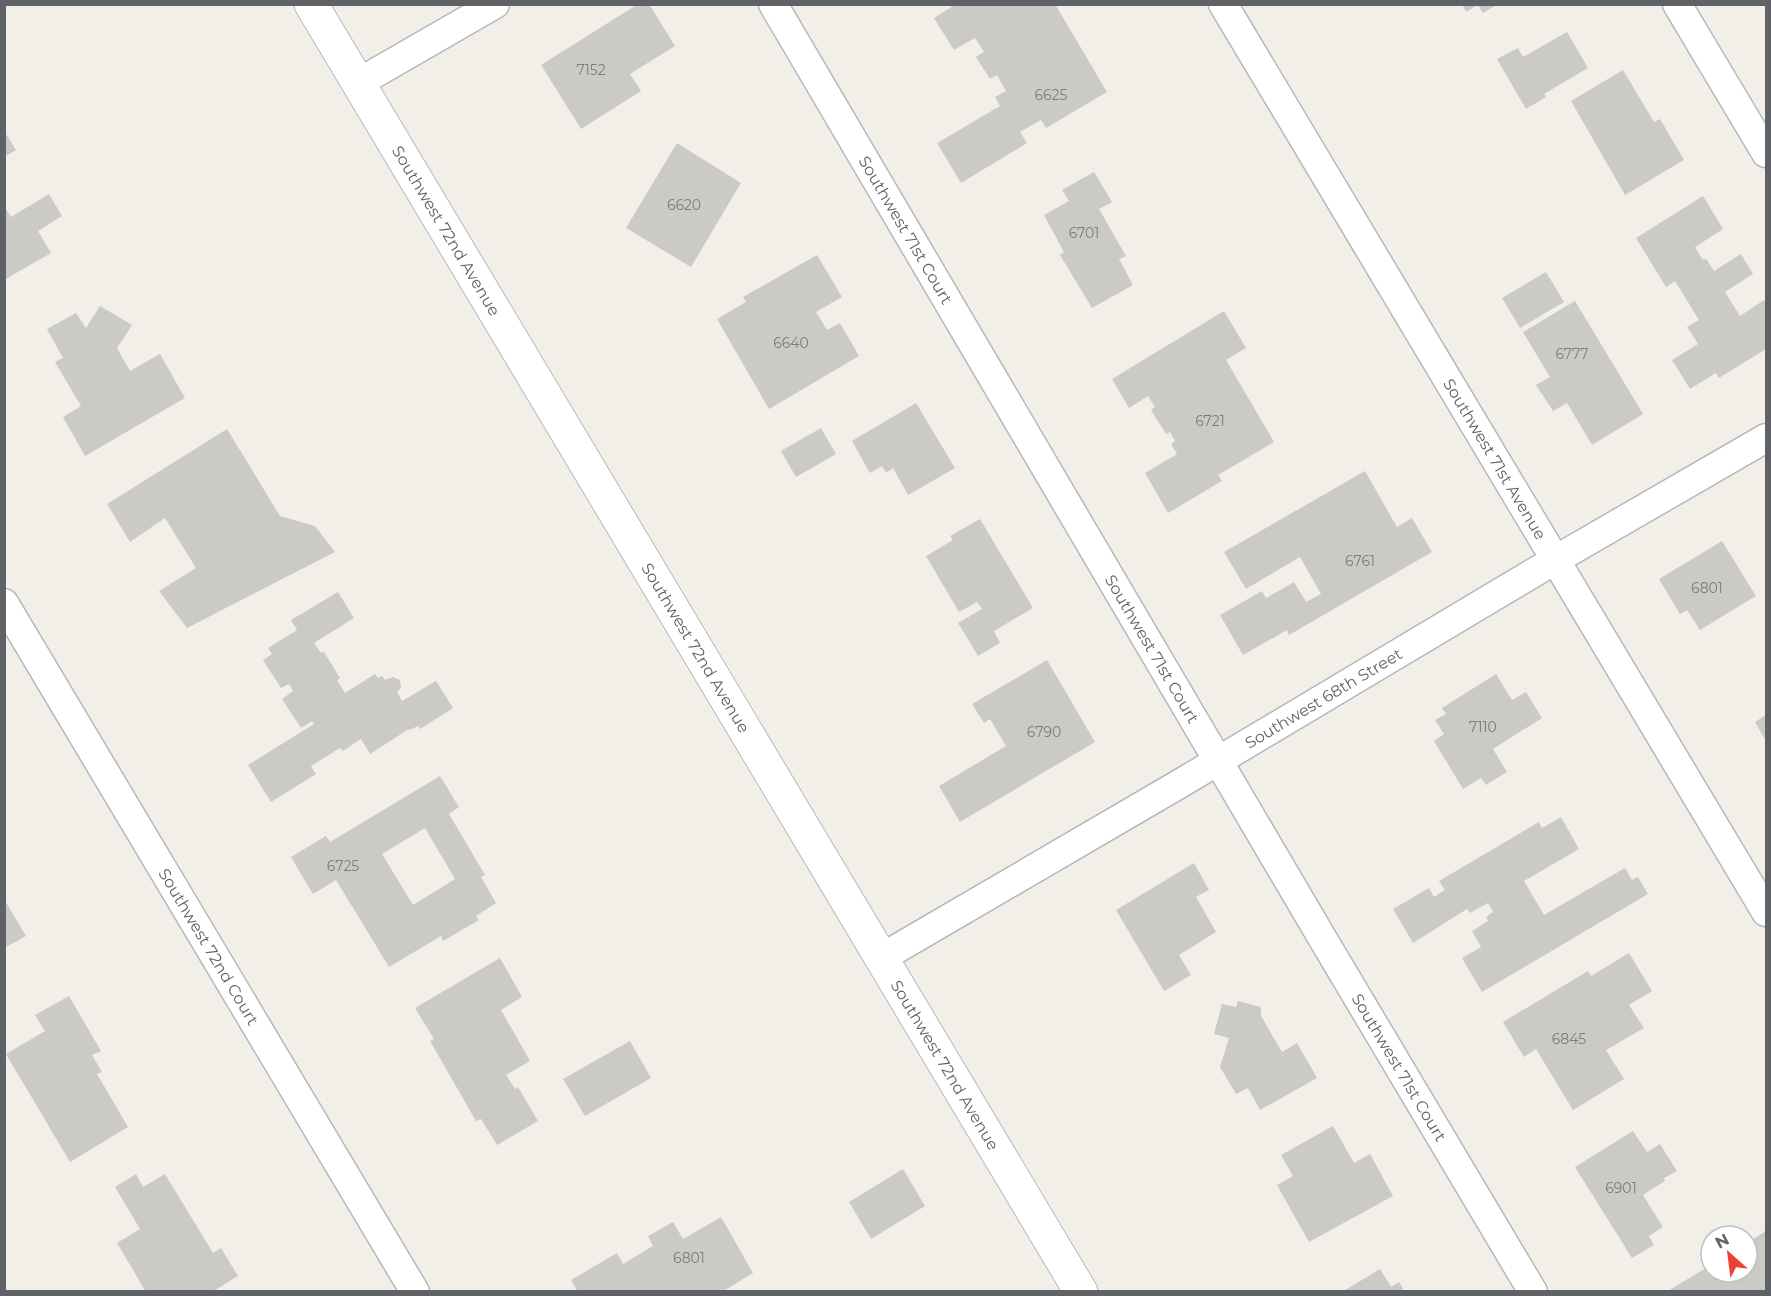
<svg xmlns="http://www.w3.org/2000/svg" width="1771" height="1296" font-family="Montserrat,sans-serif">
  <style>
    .building { fill: #cccac5; fill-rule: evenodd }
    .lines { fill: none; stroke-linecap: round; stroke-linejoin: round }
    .street-casing { stroke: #b5b8bc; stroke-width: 31 }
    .secondary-casing { stroke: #b6babf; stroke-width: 35 }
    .street { stroke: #fff; stroke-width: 28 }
    .secondary { stroke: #fff; stroke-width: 33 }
    .labels { text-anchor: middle; stroke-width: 6; stroke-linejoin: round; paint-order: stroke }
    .number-label { font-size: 14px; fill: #7a7d7f }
    .street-label { font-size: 16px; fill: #5f6368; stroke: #fff }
  </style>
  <rect width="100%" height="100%" fill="#f1efe8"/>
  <!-- building -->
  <path class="building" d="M638,4H649L675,46L630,74L641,91L581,129L541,65Z
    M956,4H1055L1107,92L1046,128L1041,120L1020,132L1027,143L961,183L937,143L1000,106L995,97L1006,91L997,75L990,79L976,57L984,52L975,38L954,50L934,18Z
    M1462,4H1498L1483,13L1478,5L1466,12Z
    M1567,32L1588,68L1544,94L1546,97L1526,109L1497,59L1518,48L1523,57Z
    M1623,70L1654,122L1660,119L1684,160L1625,195L1571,101Z
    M4,131L16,150L4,157Z
    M677,143L741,183L691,267L626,228Z
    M1094,172L1112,202L1099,209L1126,256L1119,259L1133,285L1092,308L1060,255L1064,252L1044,215L1069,201L1062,190Z
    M49,194L62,216L38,231L51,253L4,280V206L11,217Z
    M1703,196L1723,229L1695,247L1703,260L1706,259L1714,271L1741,254L1753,274L1725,292L1740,316L1764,300L1766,305V349L1719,378L1716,373L1690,389L1672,360L1698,344L1687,327L1699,320L1675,281L1666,287L1636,238Z
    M817,255L842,297L816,312L827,330L840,323L859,356L769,409L717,319L746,302L743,297Z
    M1546,272L1564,302L1520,328L1502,298Z
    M1575,301L1643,414L1592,445L1567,403L1553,411L1536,385L1550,377L1523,332Z
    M100,306L132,325L117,348L130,371L160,354L185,398L85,456L63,417L81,406L55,362L63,358L47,329L76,313L86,328Z
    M1224,311L1246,348L1226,360L1274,442L1218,475L1222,481L1168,513L1145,473L1177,454L1171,444L1175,441L1170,432L1166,434L1151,410L1155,407L1148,396L1129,408L1112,379Z
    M916,403L955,468L908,495L893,468L886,473L882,466L870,473L852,441Z
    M821,428L836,454L796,477L781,451Z
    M227,429L280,516L315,526L335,552L187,628L159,591L196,568L165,518L130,542L107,504Z
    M1365,471L1397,527L1412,518L1432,552L1289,635L1287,630L1243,655L1220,615L1262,591L1266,598L1294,582L1306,602L1321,594L1300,557L1246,589L1224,552Z
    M980,519L1033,608L994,631L1000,643L978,656L958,623L982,609L977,602L959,612L926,556L953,540L950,536Z
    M1722,541L1756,596L1700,630L1687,610L1680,614L1659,579Z
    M338,592L354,618L314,643L321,653L324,652L340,678L337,680L345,693L375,674L378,678L382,676L385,680L393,677L400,680L401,688L397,692L402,701L436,681L453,708L420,729L418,726L410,730L409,729L370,754L361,739L343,751L340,748L311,766L316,774L271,802L248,765L314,724L312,721L301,728L282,699L293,691L289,684L281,688L263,660L272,654L268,648L297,630L291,620Z
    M1047,660L1095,742L960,822L939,786L1006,746L990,719L984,723L972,704Z
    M1496,674L1512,700L1526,692L1542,718L1493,749L1507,772L1486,785L1481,778L1463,789L1434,741L1444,734L1435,720L1446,714L1442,708Z
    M1766,715V741L1755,722Z
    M440,776L459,807L449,814L485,875L481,877L496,903L476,916L479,920L443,941L441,936L389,967L336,880L313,894L291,857L326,836L330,842ZM425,828L455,879L413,905L382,854Z
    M1561,817L1579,849L1524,881L1544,915L1625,868L1632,880L1638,877L1648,894L1482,992L1462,958L1481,947L1472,931L1488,921L1486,917L1493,912L1488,903L1470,913L1467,909L1413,943L1393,909L1429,888L1434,897L1445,890L1439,881L1539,822L1542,828Z
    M1194,863L1209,890L1196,897L1216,932L1179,955L1191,975L1164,991L1116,910Z
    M4,899L26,936L4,948Z
    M1629,953L1652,991L1629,1005L1644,1028L1606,1050L1624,1079L1573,1110L1536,1049L1524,1057L1503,1022L1588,971L1591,976Z
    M500,958L522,997L501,1010L530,1061L506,1075L515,1089L518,1087L538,1121L497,1145L481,1119L476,1121L430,1041L434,1039L415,1008Z
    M69,996L101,1051L92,1055L102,1072L97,1074L128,1127L70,1162L6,1054L45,1031L35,1015Z
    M1238,1001L1261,1007V1016L1282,1052L1297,1043L1317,1078L1260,1110L1248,1088L1236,1094L1220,1067L1229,1038L1214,1034L1222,1004L1236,1007Z
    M630,1041L651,1078L585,1116L563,1079Z
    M1333,1126L1354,1163L1370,1154L1393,1196L1309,1242L1277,1185L1293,1176L1281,1155Z
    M1633,1131L1647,1152L1660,1144L1677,1171L1664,1178L1665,1181L1643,1195L1663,1227L1649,1236L1654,1245L1632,1258L1575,1167Z
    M903,1169L925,1206L871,1239L849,1202Z
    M136,1174L143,1187L165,1174L213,1253L221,1248L238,1276L212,1292H146L117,1243L140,1229L115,1187Z
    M721,1217L753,1273L722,1292H578L571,1280L617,1253L623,1264L653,1246L648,1236L673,1222L683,1239Z
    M1766,1231V1292H1666L1711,1265V1272H1747V1243Z
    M1380,1269L1391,1287L1399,1282L1405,1292H1342Z"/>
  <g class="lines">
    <!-- street casing -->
    <g class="street-casing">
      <g id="street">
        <path id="s1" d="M773,4L1324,941L1533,1292"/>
        <path id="s2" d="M1223,4L1766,912"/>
        <path d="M1677,4L1766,153"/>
        <path d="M358,83L495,4"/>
        <path id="s3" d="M4,603L415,1292"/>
        <path id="s4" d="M881,958L1181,783L1555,560L1766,438"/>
      </g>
    </g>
    <!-- secondary casing -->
    <g class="secondary-casing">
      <g id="secondary">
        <path id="s5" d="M311,4L1081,1292"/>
      </g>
    </g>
    <!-- street -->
    <use href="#street" class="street"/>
    <!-- secondary -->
    <use href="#secondary" class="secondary"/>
  </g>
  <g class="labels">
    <!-- number labels -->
    <g class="number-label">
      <text x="591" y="75">7152</text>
      <text x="1051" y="100">6625</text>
      <text x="684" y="210">6620</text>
      <text x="1084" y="238">6701</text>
      <text x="791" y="348">6640</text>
      <text x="1572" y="359">6777</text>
      <text x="1210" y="426">6721</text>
      <text x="1360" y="566">6761</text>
      <text x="1707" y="593">6801</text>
      <text x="1483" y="732">7110</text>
      <text x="1044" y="737">6790</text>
      <text x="343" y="871">6725</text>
      <text x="1569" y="1044">6845</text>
      <text x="1621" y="1193">6901</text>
      <text x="689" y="1263">6801</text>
    </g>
    <!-- street labels -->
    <g class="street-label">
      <text dy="6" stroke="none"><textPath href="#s1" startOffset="262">Southwest 71st Court</textPath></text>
      <text dy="6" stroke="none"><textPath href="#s5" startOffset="264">Southwest 72nd Avenue</textPath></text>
      <text dy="6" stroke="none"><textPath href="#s2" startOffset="530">Southwest 71st Avenue</textPath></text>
      <text dy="6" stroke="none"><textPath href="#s5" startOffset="750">Southwest 72nd Avenue</textPath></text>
      <text dy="6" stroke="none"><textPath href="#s1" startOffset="748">Southwest 71st Court</textPath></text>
      <text dy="6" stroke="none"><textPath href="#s4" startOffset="513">Southwest 68th Street</textPath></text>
      <text dy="6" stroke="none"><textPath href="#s3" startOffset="400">Southwest 72nd Court</textPath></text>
      <text dy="6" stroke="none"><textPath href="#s5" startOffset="1236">Southwest 72nd Avenue</textPath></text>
      <text dy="6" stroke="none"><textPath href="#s1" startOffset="1234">Southwest 71st Court</textPath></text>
    </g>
  </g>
  <!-- border -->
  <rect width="1771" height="1296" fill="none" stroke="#5f6368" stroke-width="12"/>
  <!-- north arrow -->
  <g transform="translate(1729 1254) rotate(332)"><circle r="28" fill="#ffffff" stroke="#bfc1c3" stroke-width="1.5"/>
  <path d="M0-4.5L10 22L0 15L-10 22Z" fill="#ea4335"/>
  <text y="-9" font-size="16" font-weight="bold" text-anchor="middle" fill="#5f6368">N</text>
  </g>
</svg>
